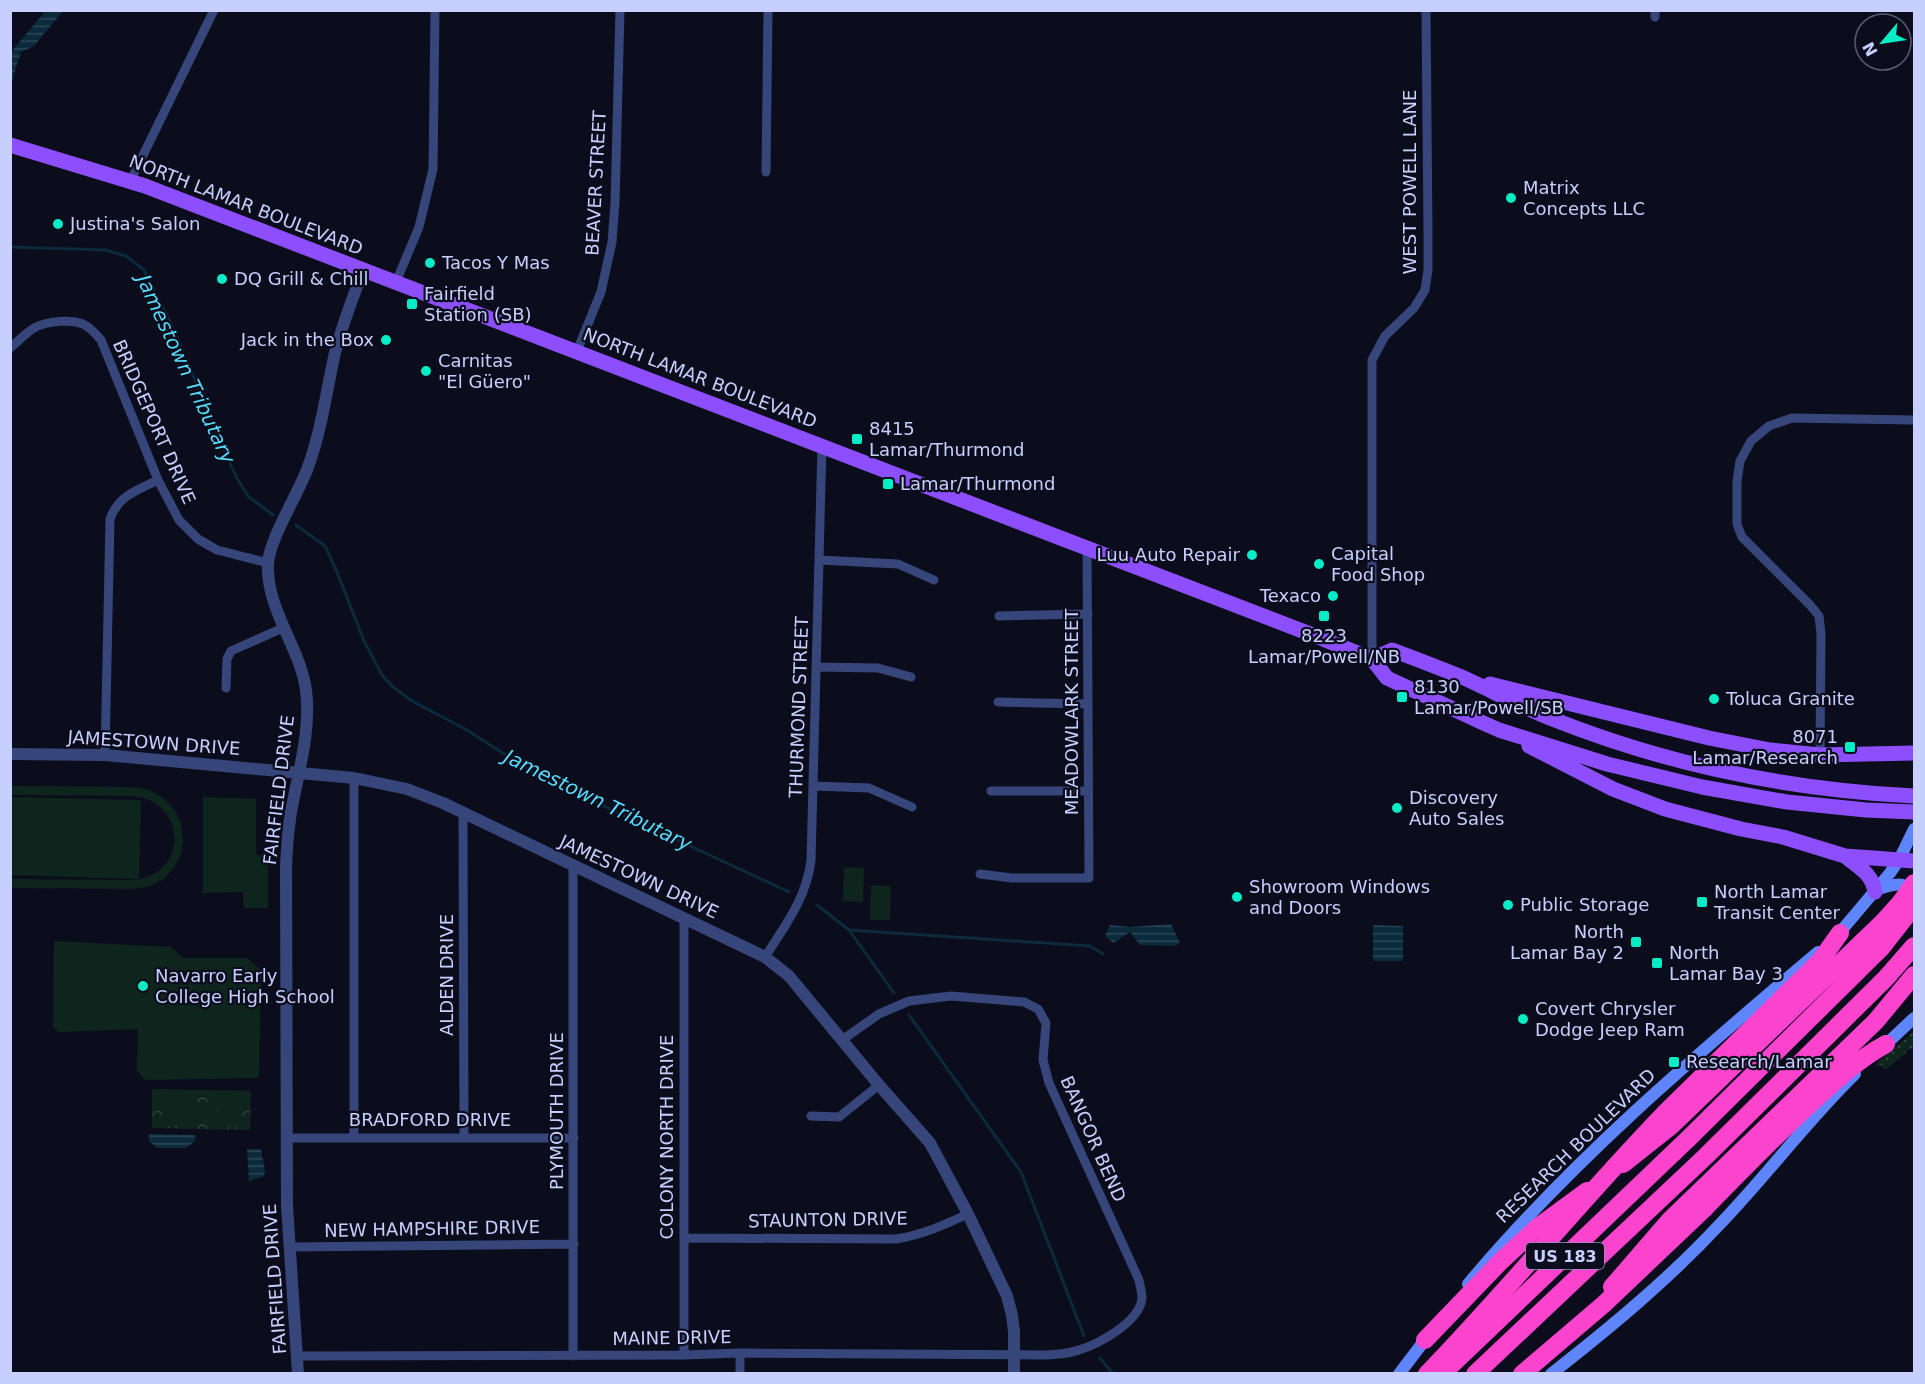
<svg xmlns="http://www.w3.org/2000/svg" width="1925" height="1384" font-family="'DejaVu Sans',sans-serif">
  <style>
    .grass { fill: url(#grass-dots) }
    .park { fill: url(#park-crowns) }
    .garden { fill: #0e251e }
    .water { fill: url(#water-rules) }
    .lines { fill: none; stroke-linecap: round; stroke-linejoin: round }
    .stream { stroke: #0b2a3b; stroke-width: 3 }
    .minor { stroke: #37467a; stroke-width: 9 }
    .tertiary { stroke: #37467a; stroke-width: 12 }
    .secondary { stroke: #5f85fd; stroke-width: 12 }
    .primary { stroke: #8d4ffd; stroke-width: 15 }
    .motorway { stroke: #fc43ce; stroke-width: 18 }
    .motorway-bridge { stroke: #fc43ce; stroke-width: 18 }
    .poi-dot { fill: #03edc6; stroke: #0b0d1c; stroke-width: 2 }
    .labels { text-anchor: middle; stroke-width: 4.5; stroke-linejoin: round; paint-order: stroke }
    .shield { fill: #0b0d1c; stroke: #8f95ba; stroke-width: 1.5 }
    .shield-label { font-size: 16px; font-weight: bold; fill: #c7cffe }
    .street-label { font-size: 18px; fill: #c7cffe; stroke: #0b0d1c }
    .poi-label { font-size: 18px; fill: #c7cffe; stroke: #0b0d1c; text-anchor: start }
    .water-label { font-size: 20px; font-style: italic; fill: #56dcfd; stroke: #0b0d1c }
  </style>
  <defs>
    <pattern id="grass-dots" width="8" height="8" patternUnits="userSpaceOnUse" patternTransform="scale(1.5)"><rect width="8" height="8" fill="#0e251e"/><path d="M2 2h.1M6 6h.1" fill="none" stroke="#304440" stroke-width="1.8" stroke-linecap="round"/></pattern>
    <pattern id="park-crowns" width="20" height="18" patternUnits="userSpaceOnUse" patternTransform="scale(1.5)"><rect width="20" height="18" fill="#0e251e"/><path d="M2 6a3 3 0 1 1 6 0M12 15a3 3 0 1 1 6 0" fill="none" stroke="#304440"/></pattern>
    <pattern id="water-rules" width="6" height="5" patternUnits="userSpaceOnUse" patternTransform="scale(1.5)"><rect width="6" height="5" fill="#0b2a3b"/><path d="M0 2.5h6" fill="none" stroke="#2d4858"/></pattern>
  </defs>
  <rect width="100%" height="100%" fill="#0b0d1c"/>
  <!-- grass -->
  <path class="grass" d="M1914,1031V1046L1885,1070L1881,1065L1876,1067L1877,1063Z"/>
  <!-- park -->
  <path class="park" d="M152,1089L251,1091L250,1130L152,1128Z"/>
  <!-- garden -->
  <path class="garden" d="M11,786L133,787L149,790L163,798L174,809L181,823L183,839L181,855L173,869L162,880L148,887L132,889L11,888V879L132,880C188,877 189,802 133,796L11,795Z
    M11,797L141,800L139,879L11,875Z
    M203,797L256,799V855L268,856V908H244L243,892L203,893Z
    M844,867L864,868L863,902L843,901Z
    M871,885L891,886L890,920H870Z
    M54,941L171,947L183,958H247L261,970L259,1078L145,1080L137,1071L138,1029L59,1032L53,1027Z
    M162,1093H193V1108H162Z
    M211,1093L242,1094V1108H211Z
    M162,1110L193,1111V1126H162Z
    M211,1111L242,1112V1127L211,1126Z"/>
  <!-- water -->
  <path class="water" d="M46,10L63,11L34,46L21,52L11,84V52Z
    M1171,924L1180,943L1174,946L1140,945L1130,932L1113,943L1105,936L1110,925L1130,927Z
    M1373,925L1403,926V961H1373Z
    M149,1134L195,1135V1141L186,1148H157L149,1141Z
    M247,1149H261L265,1171L264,1176L249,1181Z"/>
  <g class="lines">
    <!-- stream -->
    <path class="stream" d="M10,247L106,250L126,256L144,270L171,324L236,477L249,497L273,515
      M296,525L325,546L337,572L364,641L382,675L393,687L412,701L467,730L535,774L789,892
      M817,905L849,930L894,993
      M849,930L1090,946L1103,954
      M909,1015L1021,1172L1084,1336
      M1100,1358L1113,1374"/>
    <!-- minor -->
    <path class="minor" d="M1655,17V10
      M766,172L768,10
      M130,182L214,10
      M396,282L419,227L433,169L435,10
      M10,348C19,341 26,332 36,327C49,321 70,319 83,324C91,328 96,334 101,340L158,480L179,520L198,539L217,550L268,563
      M577,351L601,292L612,242L615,203L620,10
      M820,560L898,564L934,580
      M999,616L1088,614
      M1372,659V360L1385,336L1414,308L1425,290L1428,270V234L1426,10
      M817,667L878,668L911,677
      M226,688L227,659L231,651L285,627
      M998,702L1087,704
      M105,755L110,519C118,496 137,490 158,480
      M1820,755L1821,634L1819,616L1810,605L1742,537L1737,524V481L1740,461L1751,441L1769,426L1792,418L1914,420
      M813,786L869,788L912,807
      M991,791H1088
      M463,813L464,1136
      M573,866V1356
      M980,874L1012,878H1089L1087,547
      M765,957C785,926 807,897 811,860L822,446
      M811,1116L839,1117L879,1085
      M354,1136V778
      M287,1138H574
      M684,1238L896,1239C922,1235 944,1225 968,1214
      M290,1247L574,1244
      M684,1355V918
      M298,1356L684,1355L740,1353L1047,1355C1058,1354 1069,1354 1079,1350C1099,1344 1139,1322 1142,1299C1142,1292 1140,1286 1139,1280L1049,1083L1043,1060L1046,1023L1038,1009L1024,1002L951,996L909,1001L879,1014L842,1040
      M740,1374V1353"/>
    <!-- tertiary -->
    <path class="tertiary" d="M10,754L105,755L354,778L407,789L443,803L765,957L789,976L879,1085L930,1143L968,1214L1007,1296L1012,1315L1014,1332V1374
      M298,1374L287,1205L286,866C287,846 288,827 292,807C299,769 311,730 306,690C300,647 266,609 268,564C269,539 299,493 308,467C321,432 326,394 334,357C341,327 353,298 363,270"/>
    <!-- secondary -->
    <path class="secondary" d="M1878,889C1894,885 1899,881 1914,890
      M1836,937L1890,873L1899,860L1914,829
      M1880,1050L1914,1018
      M1468,1284C1572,1160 1695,1056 1818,952
      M1399,1374L1428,1336
      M1551,1374C1611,1327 1669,1279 1721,1223C1767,1175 1807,1121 1855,1074"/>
    <!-- primary -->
    <path class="primary" d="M10,145L145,186L1318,637L1372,659L1387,678L1481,722L1499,730L1607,764L1702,787L1787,802L1866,810L1914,812
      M1372,659L1392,650C1416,659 1440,668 1464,678C1495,692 1523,708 1555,720C1669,765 1792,790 1914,796
      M1490,684L1709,738L1770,750L1820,755L1914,753
      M1529,746L1613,789L1665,809L1741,829L1783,837L1845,856L1914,861
      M1845,856C1859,868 1872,873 1875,892"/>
    <!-- motorway -->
    <path class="motorway" d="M1665,1113L1820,961L1840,933
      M1623,1164L1671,1126L1883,922L1901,902
      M1704,1209C1739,1173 1773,1138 1810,1104C1834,1082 1857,1060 1886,1044
      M1612,1287L1670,1220L1876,1021L1914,975
      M1425,1340L1501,1261L1538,1227L1587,1191
      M1442,1374L1689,1138L1882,947L1914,906
      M1475,1374L1706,1156L1886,978L1914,946"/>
    <!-- motorway-bridge -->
    <path class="motorway-bridge" d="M1901,902L1914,883
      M1427,1374C1509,1289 1583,1198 1665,1113
      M1522,1374L1604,1304L1704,1209"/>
  </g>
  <!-- markers -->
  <g class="poi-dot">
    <circle cx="1511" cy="198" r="6"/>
    <circle cx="58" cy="224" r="6"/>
    <circle cx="430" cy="263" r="6"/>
    <circle cx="222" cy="279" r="6"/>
    <rect x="406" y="298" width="12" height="12" rx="3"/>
    <circle cx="386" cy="340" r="6"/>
    <circle cx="426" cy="371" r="6"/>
    <rect x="851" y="433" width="12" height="12" rx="3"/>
    <rect x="882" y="478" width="12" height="12" rx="3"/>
    <circle cx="1252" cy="555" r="6"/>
    <circle cx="1319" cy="564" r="6"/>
    <circle cx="1333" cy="596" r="6"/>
    <rect x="1318" y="610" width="12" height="12" rx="3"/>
    <rect x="1396" y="691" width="12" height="12" rx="3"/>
    <circle cx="1714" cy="699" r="6"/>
    <rect x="1844" y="741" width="12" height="12" rx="3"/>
    <circle cx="1397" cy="808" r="6"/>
    <circle cx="1237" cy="897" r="6"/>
    <rect x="1696" y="896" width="12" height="12" rx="3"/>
    <circle cx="1508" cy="905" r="6"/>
    <rect x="1630" y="936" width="12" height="12" rx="3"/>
    <rect x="1651" y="957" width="12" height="12" rx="3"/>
    <circle cx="143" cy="986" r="6"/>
    <circle cx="1523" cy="1019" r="6"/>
    <rect x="1668" y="1056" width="12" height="12" rx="3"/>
  </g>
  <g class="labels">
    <!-- shield labels -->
    <rect class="shield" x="1526" y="1243" width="78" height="26" rx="4.5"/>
    <g class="shield-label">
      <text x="1565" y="1262">US 183</text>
    </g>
    <!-- street labels -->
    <g class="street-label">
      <text transform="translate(1410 182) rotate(-90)" y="6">WEST POWELL LANE</text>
      <text transform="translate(596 183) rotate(-87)" y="6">BEAVER STREET</text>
      <text transform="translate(246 205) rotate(21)" y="6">NORTH LAMAR BOULEVARD</text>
      <text transform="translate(700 378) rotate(21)" y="6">NORTH LAMAR BOULEVARD</text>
      <text transform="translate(154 422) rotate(66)" y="6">BRIDGEPORT DRIVE</text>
      <text transform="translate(799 707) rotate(-88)" y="6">THURMOND STREET</text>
      <text transform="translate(1072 712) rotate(-90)" y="6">MEADOWLARK STREET</text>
      <text transform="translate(154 743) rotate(4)" y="6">JAMESTOWN DRIVE</text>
      <text transform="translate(279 790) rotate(-83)" y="6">FAIRFIELD DRIVE</text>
      <text transform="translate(639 877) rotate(25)" y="6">JAMESTOWN DRIVE</text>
      <text transform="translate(447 975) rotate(-90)" y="6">ALDEN DRIVE</text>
      <text transform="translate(557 1111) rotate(-90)" y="6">PLYMOUTH DRIVE</text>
      <text x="430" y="1126">BRADFORD DRIVE</text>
      <text transform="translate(667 1137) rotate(-90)" y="6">COLONY NORTH DRIVE</text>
      <text transform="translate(1093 1139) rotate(66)" y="6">BANGOR BEND</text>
      <text transform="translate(1576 1146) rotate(-44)" y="6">RESEARCH BOULEVARD</text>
      <text transform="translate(828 1220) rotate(-1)" y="6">STAUNTON DRIVE</text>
      <text transform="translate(432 1229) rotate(-1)" y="6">NEW HAMPSHIRE DRIVE</text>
      <text transform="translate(275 1279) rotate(-94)" y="6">FAIRFIELD DRIVE</text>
      <text transform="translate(672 1338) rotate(-1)" y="6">MAINE DRIVE</text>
    </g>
    <!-- poi labels -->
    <g class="poi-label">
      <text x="1523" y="194">Matrix<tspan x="1523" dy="21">Concepts LLC</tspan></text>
      <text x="70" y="230">Justina's Salon</text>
      <text x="442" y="269">Tacos Y Mas</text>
      <text x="234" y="285">DQ Grill &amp; Chill</text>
      <text x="424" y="300">Fairfield<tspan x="424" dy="21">Station (SB)</tspan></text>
      <text x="374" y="346" text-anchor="end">Jack in the Box</text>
      <text x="438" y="367">Carnitas<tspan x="438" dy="21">"El Güero"</tspan></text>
      <text x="869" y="435">8415<tspan x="869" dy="21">Lamar/Thurmond</tspan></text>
      <text x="900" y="490">Lamar/Thurmond</text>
      <text x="1331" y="560">Capital<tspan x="1331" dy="21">Food Shop</tspan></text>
      <text x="1240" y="561" text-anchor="end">Luu Auto Repair</text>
      <text x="1321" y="602" text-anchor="end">Texaco</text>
      <text x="1324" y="642" text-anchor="middle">8223<tspan x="1324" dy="21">Lamar/Powell/NB</tspan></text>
      <text x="1414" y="693">8130<tspan x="1414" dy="21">Lamar/Powell/SB</tspan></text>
      <text x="1726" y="705">Toluca Granite</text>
      <text x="1838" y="743" text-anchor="end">8071<tspan x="1838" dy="21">Lamar/Research</tspan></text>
      <text x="1409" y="804">Discovery<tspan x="1409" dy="21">Auto Sales</tspan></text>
      <text x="1249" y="893">Showroom Windows<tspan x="1249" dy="21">and Doors</tspan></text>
      <text x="1714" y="898">North Lamar<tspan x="1714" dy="21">Transit Center</tspan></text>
      <text x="1520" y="911">Public Storage</text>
      <text x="1624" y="938" text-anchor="end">North<tspan x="1624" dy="21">Lamar Bay 2</tspan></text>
      <text x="1669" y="959">North<tspan x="1669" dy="21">Lamar Bay 3</tspan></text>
      <text x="155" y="982">Navarro Early<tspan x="155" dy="21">College High School</tspan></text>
      <text x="1535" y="1015">Covert Chrysler<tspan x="1535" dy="21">Dodge Jeep Ram</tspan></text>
      <text x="1686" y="1068">Research/Lamar</text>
    </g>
    <!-- water labels -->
    <g class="water-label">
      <text transform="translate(186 369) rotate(65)" y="7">Jamestown Tributary</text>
      <text transform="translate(598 800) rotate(26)" y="7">Jamestown Tributary</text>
    </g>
  </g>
  <!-- border -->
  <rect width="1925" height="1384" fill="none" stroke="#c7cffe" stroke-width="24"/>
  <!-- north arrow -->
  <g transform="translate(1883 42) rotate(241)"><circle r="28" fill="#0b0d1c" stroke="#565b76" stroke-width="1.5"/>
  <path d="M0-4.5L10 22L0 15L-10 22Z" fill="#03edc6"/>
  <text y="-9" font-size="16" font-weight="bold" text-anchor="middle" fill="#c7cffe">N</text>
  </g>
</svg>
